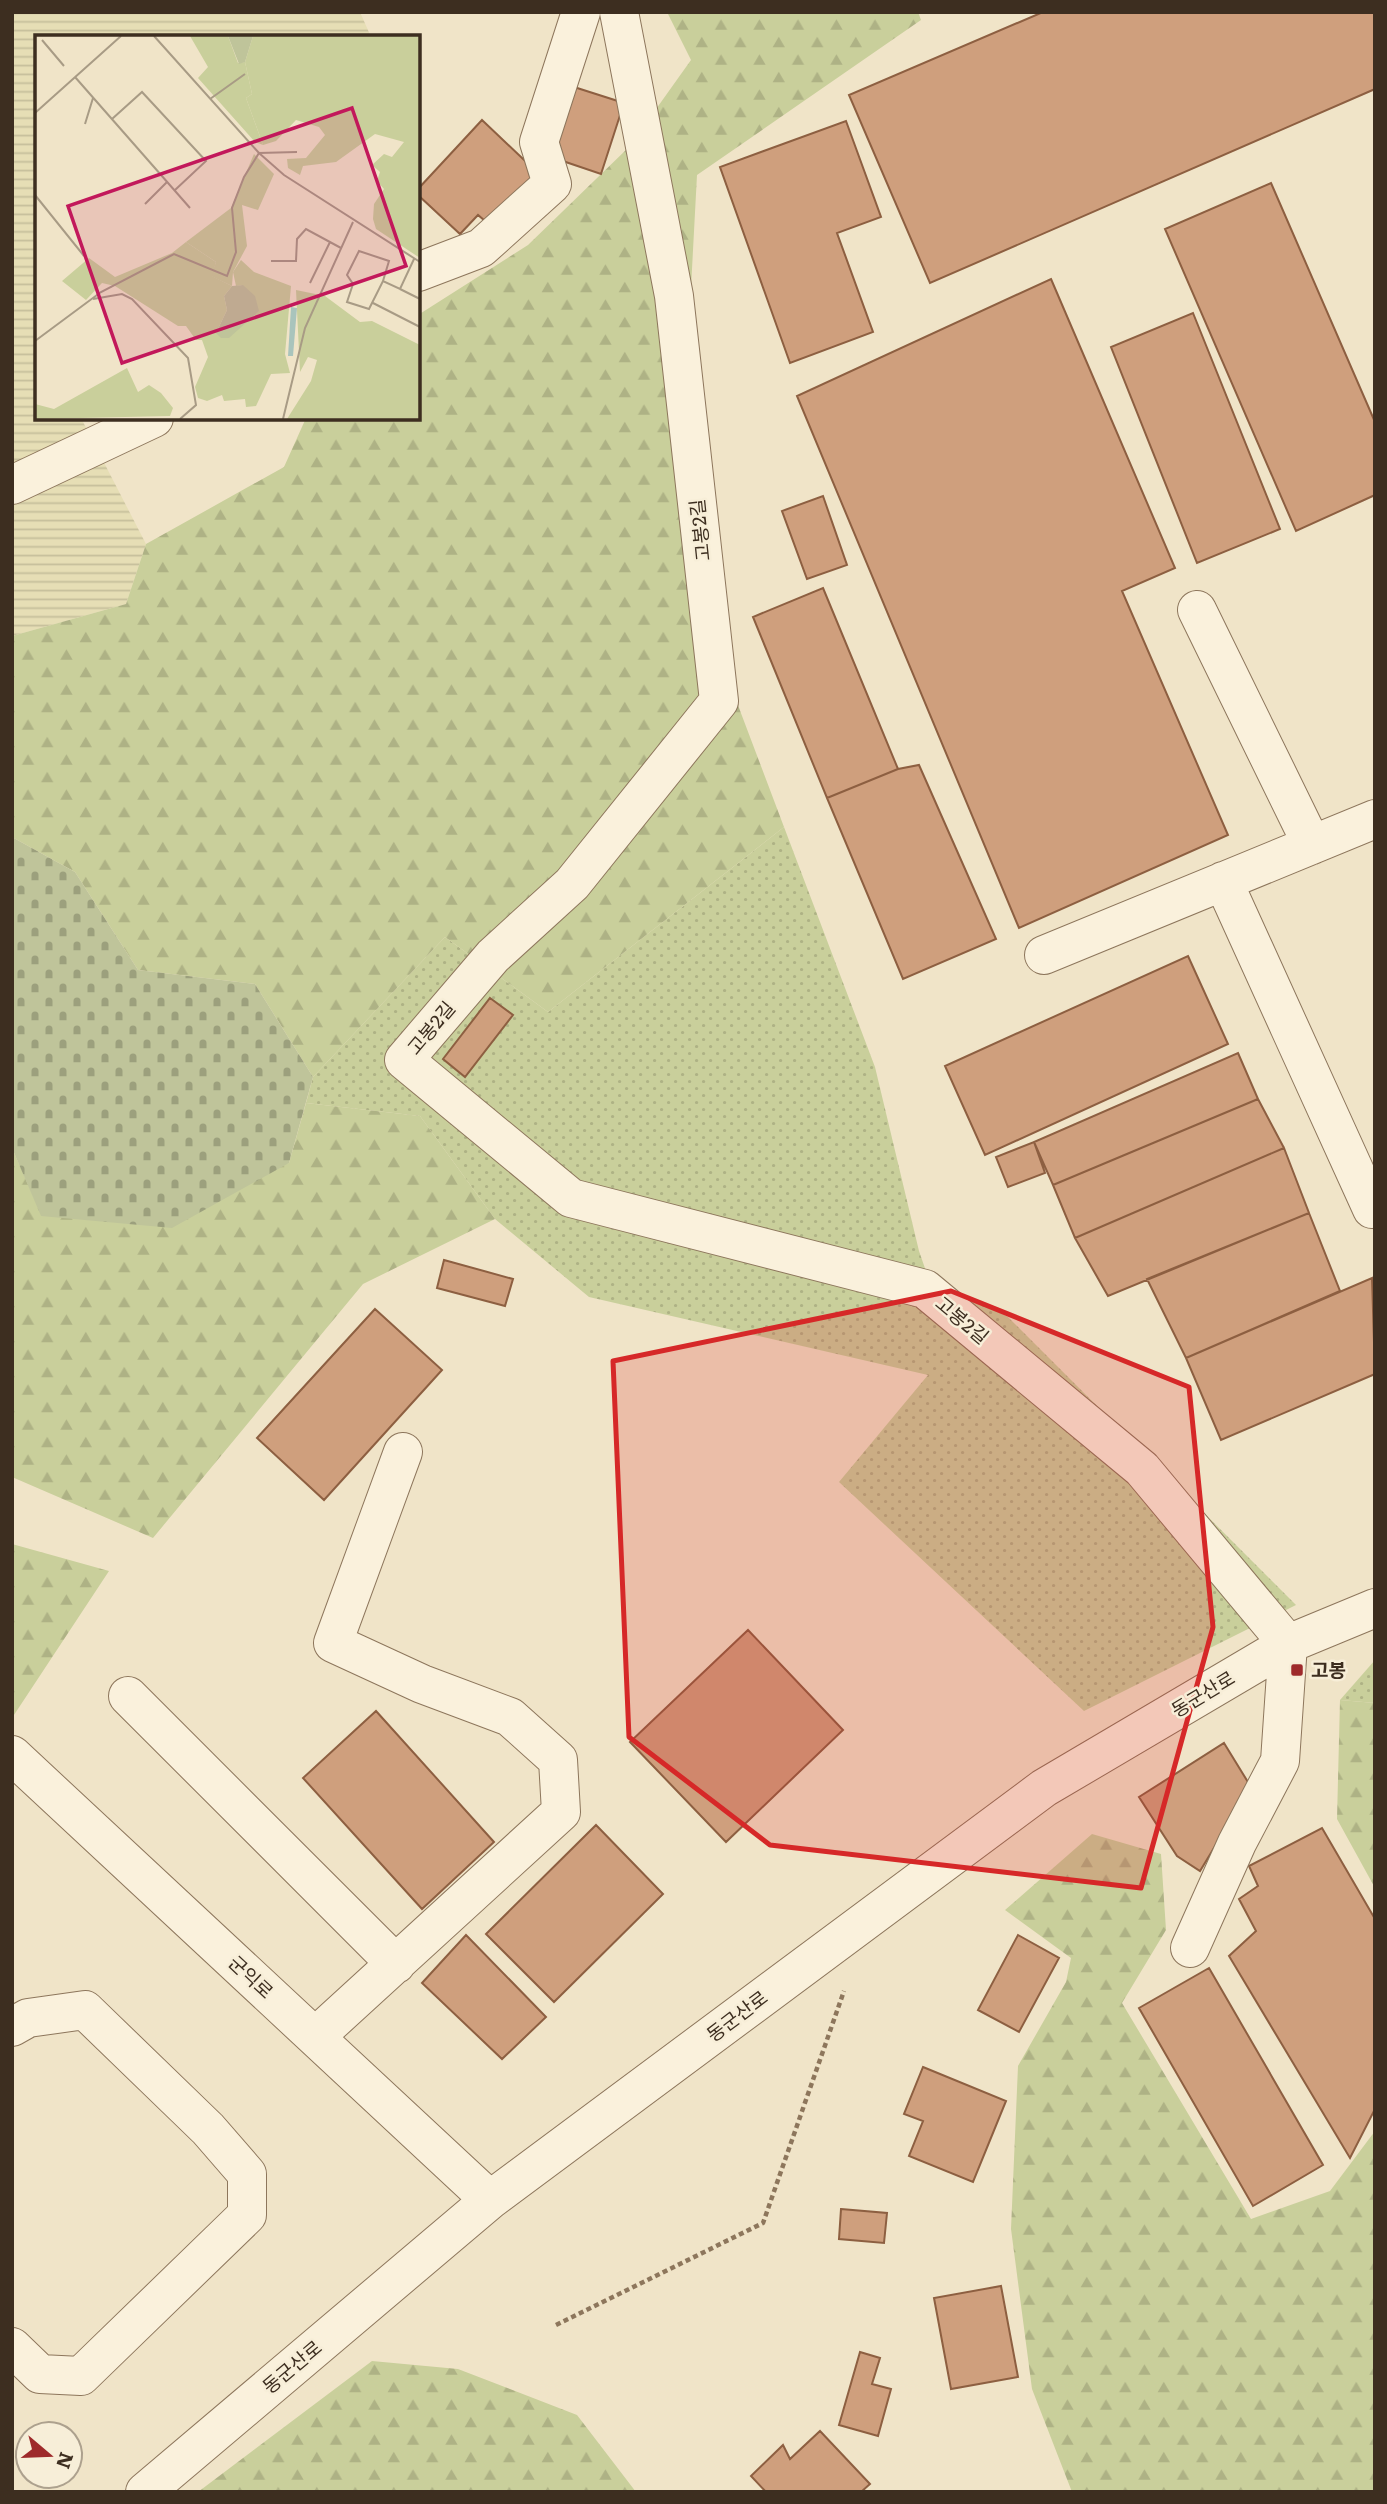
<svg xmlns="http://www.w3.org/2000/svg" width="1387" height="2504" font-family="Literata,'Noto Sans KR',serif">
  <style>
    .farmland { fill: url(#farmland-rules) }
    .green { fill: url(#green-dots) }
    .forest { fill: url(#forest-firs) }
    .cemetery { fill: url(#cemetery-stones) }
    .building { fill: #cf9f7d; stroke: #8d5f41; stroke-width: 2 }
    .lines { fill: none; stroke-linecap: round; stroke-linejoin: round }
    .minor-casing { stroke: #8d765c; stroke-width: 40 }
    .path { stroke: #8d765c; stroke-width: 4.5; stroke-dasharray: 5 3.5; stroke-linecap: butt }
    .minor { stroke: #faf1dc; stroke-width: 38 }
    .marked { fill: #d62828; fill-opacity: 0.2; stroke: #d62828; stroke-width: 5; stroke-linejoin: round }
    .poi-dot { fill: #9e2a2b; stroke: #f7eed8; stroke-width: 2.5 }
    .labels { text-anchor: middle; stroke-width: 5; stroke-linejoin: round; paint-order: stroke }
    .street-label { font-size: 19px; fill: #3d2e20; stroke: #f7eed8 }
    .poi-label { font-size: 19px; font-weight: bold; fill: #3d2e20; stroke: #f7eed8; text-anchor: start }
    .inset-road { fill: none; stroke: #a89b85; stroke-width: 2 }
    .view { fill: #c2185b; fill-opacity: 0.15; stroke: #c2185b; stroke-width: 3.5 }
    .inset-edge { fill: none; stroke: #3d2e20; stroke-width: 3.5 }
  </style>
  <defs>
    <pattern id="farmland-rules" width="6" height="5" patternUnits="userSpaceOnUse" patternTransform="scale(1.75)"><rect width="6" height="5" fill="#e6deb5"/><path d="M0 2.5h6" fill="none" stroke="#c6bf9b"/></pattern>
    <pattern id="green-dots" width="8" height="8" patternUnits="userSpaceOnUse" patternTransform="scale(1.75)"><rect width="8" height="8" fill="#c9cf9b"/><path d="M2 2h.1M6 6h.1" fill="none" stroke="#aeb285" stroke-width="1.8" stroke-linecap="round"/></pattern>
    <pattern id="forest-firs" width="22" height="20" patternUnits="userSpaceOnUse" patternTransform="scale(1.75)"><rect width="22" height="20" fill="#c9cf9b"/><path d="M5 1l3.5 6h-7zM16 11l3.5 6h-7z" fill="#aeb285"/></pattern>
    <pattern id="cemetery-stones" width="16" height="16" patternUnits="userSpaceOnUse" patternTransform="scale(1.75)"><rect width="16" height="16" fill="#bfc49a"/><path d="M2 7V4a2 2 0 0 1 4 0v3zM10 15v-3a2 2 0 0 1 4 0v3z" fill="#9ca07d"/></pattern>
  </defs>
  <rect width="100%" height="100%" fill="#f0e4c8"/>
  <!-- farmland -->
  <path class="farmland" d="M12,12H360L371,37H37V418H81L146,544L126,604L12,636Z"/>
  <!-- green -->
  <path class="green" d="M784,827L875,1067L919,1251L928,1277L1008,1317L1296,1605L1084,1711L839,1482L928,1375L589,1297L495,1219L420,1116L306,1103L313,1077L445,937L548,1012Z
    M1375,1660V1703L1340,1700Z"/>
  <!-- forest -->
  <path class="forest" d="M667,12H918L921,20L697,175L691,288L733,692L784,827L548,1012L445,937L313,1077L255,984L138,970L75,872L12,837V636L126,604L146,544L284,467L306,418H418V315L528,245L629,147L691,60Z
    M306,1103L420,1116L495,1219L363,1284L153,1538L12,1477V1148L42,1216L289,1163Z
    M12,1544L109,1571L12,1718Z
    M1340,1700L1375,1703V1888L1337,1819Z
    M1092,1834L1161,1854L1166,1930L1122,2003L1251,2219L1330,2191L1375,2131V2492H1072L1032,2389L1011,2229L1018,2066L1066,1982L1071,1958L1005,1910Z
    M372,2361L458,2369L577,2415L636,2492H198Z"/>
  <!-- cemetery -->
  <path class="cemetery" d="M12,837L75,872L138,970L255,984L313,1077L289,1163L172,1228L41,1216L12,1148Z"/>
  <!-- building -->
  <path class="building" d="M1043,12H1375V89L930,283L849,95Z
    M574,87L624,103L601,174L551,157Z
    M482,120L541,176L492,227L478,215L460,234L418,195V189Z
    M846,121L881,217L837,233L873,332L790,363L720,167Z
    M1271,183L1375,422V495L1296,531L1165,229Z
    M1051,279L1175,568L1122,591L1228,835L1019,928L797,396Z
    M1193,313L1280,529L1197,563L1111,347Z
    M823,496L847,565L807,579L782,511Z
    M823,588L898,769L827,798L753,617Z
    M919,765L996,939L903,979L827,798L898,769Z
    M1188,956L1228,1044L985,1155L945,1066Z
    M490,998L513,1015L465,1077L443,1059Z
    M1238,1053L1258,1099L1053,1185L1034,1142Z
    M1258,1099L1284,1148L1075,1238L1053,1185Z
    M1034,1142L1045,1173L1008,1187L996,1157Z
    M1284,1148L1309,1213L1108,1296L1075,1238Z
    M1309,1213L1340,1291L1186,1358L1147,1279Z
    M444,1260L513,1279L505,1306L437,1288Z
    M1372,1278L1375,1374L1221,1440L1186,1358Z
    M375,1309L442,1370L324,1500L257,1438Z
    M748,1630L843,1730L726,1842L630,1742Z
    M376,1711L494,1842L422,1909L303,1778Z
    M1224,1743L1251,1787L1200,1871L1177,1856L1139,1797Z
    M596,1825L663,1894L554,2002L486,1934Z
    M1322,1828L1375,1919V2109L1350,2158L1229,1956L1256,1931L1239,1899L1258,1886L1249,1866Z
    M466,1935L546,2017L502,2059L422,1983Z
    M1018,1935L1059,1958L1019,2032L978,2010Z
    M1209,1968L1323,2165L1253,2206L1139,2008Z
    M923,2067L1006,2101L973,2182L909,2156L923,2121L904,2114Z
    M841,2209L887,2213L884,2243L839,2239Z
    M1001,2286L1018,2377L951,2389L934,2298Z
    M860,2352L880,2358L872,2384L891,2389L878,2436L839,2425Z
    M820,2431L870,2484L861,2492H766L751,2476L783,2445L790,2459Z"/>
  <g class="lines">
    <!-- minor casing -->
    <g class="minor-casing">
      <path id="minor" d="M619,12L674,296L719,701L572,884L493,956L404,1060L571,1198L925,1289L1142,1469L1288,1644L1280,1761L1237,1843L1190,1948
        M418,272L481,248L552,184L539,142L581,12
        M12,485L154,418
        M1197,610L1312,845
        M1223,881L1372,1209L1375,1208
        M1044,955L1375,819
        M128,1696L396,1964
        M12,1755L490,2200
        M12,2027L28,2018L85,2010L208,2129L247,2174V2215L81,2376L40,2374L12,2347
        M315,2037L561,1812L558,1760L510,1717L422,1684L333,1643L403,1452
        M145,2492L490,2200L1044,1788L1288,1644L1375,1608"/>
    </g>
    <!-- path -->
    <path class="path" d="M556,2325L763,2223L844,1991"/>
    <!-- minor -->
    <use href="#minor" class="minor"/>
  </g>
  <!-- marked area -->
  <path class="marked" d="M951,1291L1189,1387L1213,1627L1141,1888L770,1845L629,1737L613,1361Z"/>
  <!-- markers -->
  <rect class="poi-dot" x="1290" y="1663" width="14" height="14" rx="3.5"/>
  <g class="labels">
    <!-- street labels -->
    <g class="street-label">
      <text transform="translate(700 530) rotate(-96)" y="7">고봉2길</text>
      <text transform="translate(431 1028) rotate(-50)" y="7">고봉2길</text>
      <text transform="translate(962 1320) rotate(40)" y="7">고봉2길</text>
      <text transform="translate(1203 1694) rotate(-31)" y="7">동군산로</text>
      <text transform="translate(251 1977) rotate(43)" y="7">군익로</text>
      <text transform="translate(737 2016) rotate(-37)" y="7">동군산로</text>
      <text transform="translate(292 2367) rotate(-40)" y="7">동군산로</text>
    </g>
    <!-- poi labels -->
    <g class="poi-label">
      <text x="1311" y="1677">고봉</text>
    </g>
  </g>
  <!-- overview -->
  <g transform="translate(35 35)">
    <rect width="385" height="385" fill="#f0e4c8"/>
    <path d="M155,1H193L203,28L210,27L217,59L211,63L228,110L220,107L163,43L173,32ZM219,119L239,139L223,175L207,170L212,211L198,237L197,251L176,241L181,227L151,207L196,173Z" fill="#c9cf9b"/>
    <path d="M218,1H385V223L341,194L338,184L339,169L349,154L342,146L345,137L337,130L349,119L357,122L369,107L340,99L301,127L268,131L265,140L253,133L252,124L271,123L290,100L284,92L261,85L241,106L228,110L211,63L217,59L210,27ZM151,207L181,227L177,241L197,251L189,261L192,275L181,298L208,250L201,251L198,237L206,225L219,237L256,251L250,319L255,338L236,339L221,371L211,372L210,364L189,366L187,360L172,366L163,363L160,352L173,322L167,305H161L151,291H143L80,251L67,248L51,265L27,246L54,223L80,242L137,218ZM261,255L290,261L325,287L337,286L385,310V384H252L276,346L282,325L273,322L265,337ZM92,333L103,357L114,350L126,358L138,373L135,381L0,384V369L19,374Z" fill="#c9cf9b"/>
    <path d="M193,1H218L210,27L204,29ZM208,250L220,261L224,276L194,303H186L181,298L192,275L189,261L197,251Z" fill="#bfc49a"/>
    <path d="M256,272L262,273L258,321H253Z" fill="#a9c4bc"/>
    <path class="inset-road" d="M119,1L224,118L249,140L385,227M7,5L29,31M40,42L155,173M175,64L210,39M0,78L86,1M77,84L107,57L171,126L140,155M50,89L58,63M0,160L49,221M110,169L132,147M236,226H261L262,204L271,194L306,213M348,246L354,226L324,216L312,240L318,249L312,267L334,274L348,246L365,254L379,224M275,248L295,207M365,254L385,264M58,264L87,259L97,264L153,323L161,370L145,384M338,268L385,292M0,306L66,257L139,219L192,241L201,217L197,173L209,142L224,118L262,117M248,384L270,293L318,187"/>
    <path class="view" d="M317,73L371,231L87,328L33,171Z"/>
    <rect width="385" height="385" class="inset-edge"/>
  </g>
  <!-- border -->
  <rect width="1387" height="2504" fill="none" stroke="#3d2e20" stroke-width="28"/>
  <!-- north arrow -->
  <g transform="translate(49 2455) rotate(109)"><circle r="33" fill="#f7eed8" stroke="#ada18e" stroke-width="2"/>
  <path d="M0-5L12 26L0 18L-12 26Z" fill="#9e2a2b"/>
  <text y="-10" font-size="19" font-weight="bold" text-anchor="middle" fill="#3d2e20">N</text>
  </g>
</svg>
